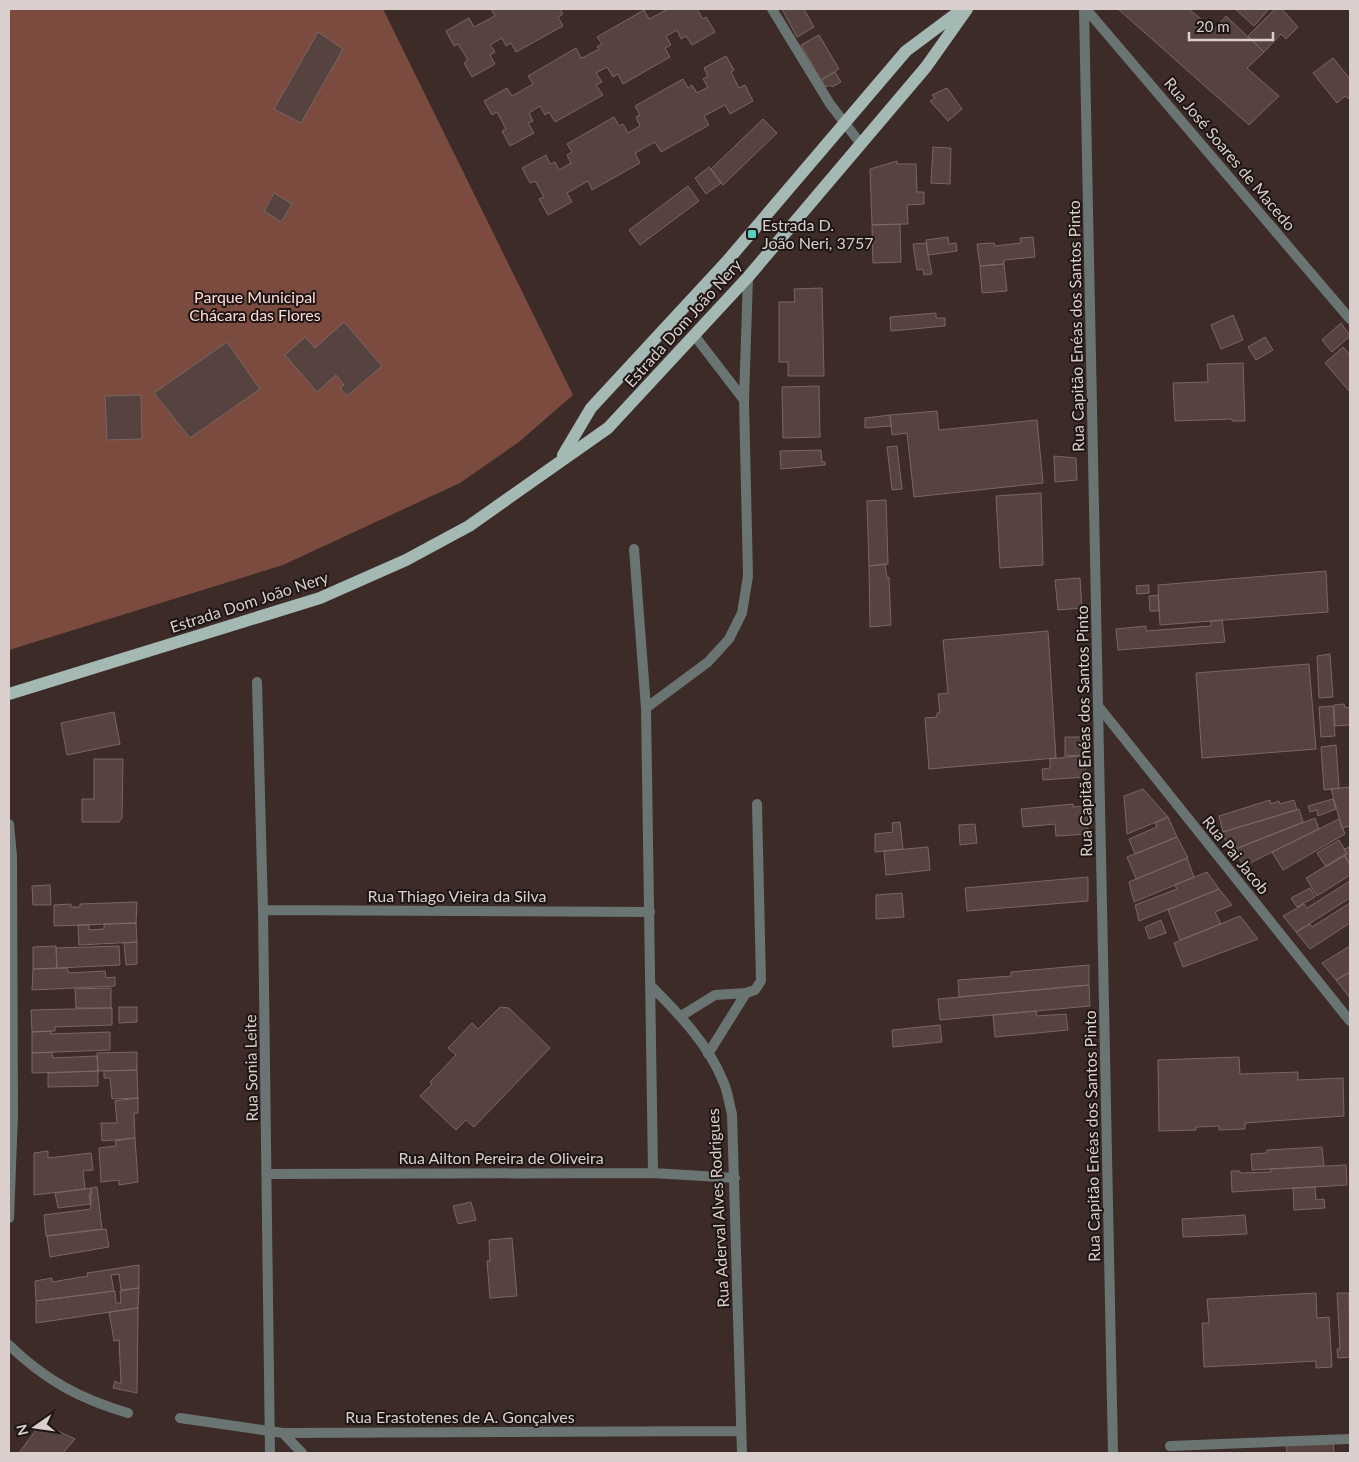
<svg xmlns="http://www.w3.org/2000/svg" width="1359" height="1462" font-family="Lato,sans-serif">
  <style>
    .green { fill: #7c4b3f }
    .building { fill: #56433f; stroke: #7a6662 }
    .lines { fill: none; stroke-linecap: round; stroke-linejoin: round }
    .service { stroke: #6a7472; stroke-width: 10 }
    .minor { stroke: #6a7472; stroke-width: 10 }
    .primary { stroke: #a4b8b4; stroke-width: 12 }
    .poi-dot { fill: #5acebc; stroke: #1d1614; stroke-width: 2 }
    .labels { text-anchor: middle; stroke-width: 4; stroke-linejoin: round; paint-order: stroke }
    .street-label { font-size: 16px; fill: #dacfcc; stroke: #1d1614 }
    .poi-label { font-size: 16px; fill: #dacfcc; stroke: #1d1614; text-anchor: start }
    .park-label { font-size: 16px; fill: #fedad2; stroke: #1d1614 }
  </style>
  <rect width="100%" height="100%" fill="#3c2b27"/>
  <!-- green -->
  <path class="green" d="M9,9H383L573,395L519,442L460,483L283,565L9,650Z"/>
  <!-- building -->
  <path class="building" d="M491,9H560L563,14L558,17L563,26L516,52L511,43L506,46L502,38L490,45L495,52L490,55L495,64L472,77L464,63L468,60L458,44L454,46L446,31L469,18L474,27L495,16Z
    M668,9H697L703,19L706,17L715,32L692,45L686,36L681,39L677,30L666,36L671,45L665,48L670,57L623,84L618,74L613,77L607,67L596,73L602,82L596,85L603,95L555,122L549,112L545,115L540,106L529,113L533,121L528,123L534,133L510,146L502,131L506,129L497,112L492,115L484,101L507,88L512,96L533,84L528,76L576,48L581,58L584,57L599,49L597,47L602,44L597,37L644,10L649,19Z
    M782,9H804L814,27L797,37Z
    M1118,9H1189L1214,30L1226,16L1264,52L1247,68L1279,96L1249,125Z
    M1235,9H1269L1254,26Z
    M1275,9H1282L1298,27L1286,39L1281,34L1264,52L1248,36Z
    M318,32L343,49L301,123L274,109Z
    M819,35L839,69L821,80L801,45Z
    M726,56L734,70L731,72L739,88L745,85L753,101L730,114L725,105L704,116L709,125L661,152L655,142L635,153L640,163L592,190L588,181L567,193L572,202L548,215L539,199L544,197L535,181L530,183L522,168L546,155L550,164L555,162L559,170L571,163L567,155L572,152L567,144L614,117L619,126L623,124L628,133L640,126L636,117L640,115L635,106L683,79L688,88L692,85L697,93L708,87L703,79L708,76L704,68Z
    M1333,58L1350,79V99L1345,96L1337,103L1313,73Z
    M835,72L841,82L832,87L830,85L826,87L822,82L824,78Z
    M947,88L962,109L948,121L930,101L935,98L932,95Z
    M763,119L777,133L723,185L711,169Z
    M933,147L951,148L950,184L931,183Z
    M897,161V164H916L917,192H924V204L907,205L908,224L872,225L870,169Z
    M709,167L721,183L706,194L695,178Z
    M688,186L699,201L640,245L629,230Z
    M274,193L292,204L281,222L264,211Z
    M900,224L901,262L873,263L872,225Z
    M948,237L949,244L956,243L957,251L928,255L926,240Z
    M1033,237L1035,257L1004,260V264L980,266L977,244L994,243L995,246L1021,243L1020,238Z
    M926,243L932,274L924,275L923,269L917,270L913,244Z
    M1004,264L1007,291L982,293L980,266Z
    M822,288L824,376H788V362H779V302H795L794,289Z
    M936,313V318H945V326L891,331L890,317Z
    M1233,315L1243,340L1221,349L1211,325Z
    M344,322L382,366L347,396L340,388L344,385L336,375L317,392L285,355L305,337L315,348Z
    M1341,323L1350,336L1332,352L1322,340Z
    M1265,337L1273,350L1256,360L1248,347Z
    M227,342L260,389L190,438L154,393Z
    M1343,347L1350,355V392L1325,363Z
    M1243,363L1245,421H1232V419L1175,421L1173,383L1208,382L1207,364Z
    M819,386L820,437L783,438L782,387Z
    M141,395L142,439L107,440L105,396Z
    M937,411L939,430L1037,420L1043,483L914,497L907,433L892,435L890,415Z
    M890,415L891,426L865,428V418Z
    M897,446L902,489L892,490L887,447Z
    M821,450L822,462H825V465L781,469L780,451Z
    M1054,456L1076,458L1077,480L1055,482Z
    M1041,493L1043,565L1000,568L996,496Z
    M886,500L888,564L869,566L867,501Z
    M885,564L887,578L889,577L891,625L870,627L869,566Z
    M1326,571L1328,612L1160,625L1158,585Z
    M1080,578L1082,608L1058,610L1055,580Z
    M1149,585V593L1137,594L1136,586Z
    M1158,595L1159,611H1150L1149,596Z
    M1222,620L1225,642L1118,650L1116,629L1146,626V631L1211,626V621Z
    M1048,631L1056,758L929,769L925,718L937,717V713H940L938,694L948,693L943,640Z
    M1330,654L1333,697L1319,698L1317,656Z
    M1309,664L1316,749L1202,758L1196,673Z
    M1344,704L1345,708L1350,707V725L1335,726L1334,705Z
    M1333,706L1335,736L1321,737L1319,707Z
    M114,712L120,744L67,755L61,723Z
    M1065,737H1085V755L1065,756Z
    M1336,745L1339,788L1324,790L1321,747Z
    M1085,755L1086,777L1043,780L1042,769L1050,768V759Z
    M94,759H123L122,818L119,822H82V799H94Z
    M1350,787V826L1342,828L1331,789Z
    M1143,789L1168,817L1127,834L1124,796Z
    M1333,799L1336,809L1318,816L1317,810L1310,812L1308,806Z
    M1270,800L1271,804L1279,801L1280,804L1294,800L1297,810L1223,832L1219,816Z
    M1073,804V807L1087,806L1088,834L1056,836L1055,824L1023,827L1021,809Z
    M1299,809L1303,822L1233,850L1220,833Z
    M1168,817L1177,837L1135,854L1129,839L1157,827L1155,823Z
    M1315,818L1319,829L1244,866L1233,850Z
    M1339,819L1345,834L1283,870L1272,852Z
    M900,822L903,849L875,852V834L893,832L892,823Z
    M975,824L977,843L960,845L959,825Z
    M1177,837L1188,858L1136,879L1127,857Z
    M1339,840L1347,854L1326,867L1317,853Z
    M928,847L930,870L886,875L884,851Z
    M1350,847V864L1344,855L1347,854L1344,849Z
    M1344,855L1350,865V875L1317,896L1306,878Z
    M1187,858L1194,877L1134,902L1129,882Z
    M1207,872L1219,889L1139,921L1135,905L1177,889L1175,885Z
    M1088,877V901L967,911L965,888Z
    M1350,881V898L1296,932L1283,916L1304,904L1307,908Z
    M50,885L51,905H33L32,886Z
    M1310,888L1315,897L1297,907L1291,898Z
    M1219,889L1232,905L1215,912L1221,924L1180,940L1168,910Z
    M902,893L904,917L876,919V895Z
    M137,902L136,923L54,926V905L71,904V907H80V904Z
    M1350,903V923L1310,949L1296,932L1310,924L1312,927Z
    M1240,916L1258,939L1183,967L1174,943Z
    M1161,920L1166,933L1149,939L1145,927Z
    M136,923L137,942L79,945L78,925H89V930L104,929V924Z
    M137,942V964L126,965L124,943Z
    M56,946L57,968L33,969V947Z
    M119,946L120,965L57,968L56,948Z
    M1350,946V972L1336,980L1322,963Z
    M1089,965V985L959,997L958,980L1011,976V972Z
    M67,968L69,973L105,971L106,978L115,977V986L32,990L33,969Z
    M1350,972V998L1336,980Z
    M1089,985L1090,1006L940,1020L938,999Z
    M111,988V1008H76L75,989Z
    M119,1007H137V1022L119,1023Z
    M500,1007L509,1008L550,1048L474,1127L466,1120L456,1130L420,1096L432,1084L430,1082L456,1055L448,1048L472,1023L478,1029Z
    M112,1008V1025L55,1027V1031L32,1032L31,1010Z
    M1036,1011L1037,1016L1066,1014L1068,1030L995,1037L993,1015Z
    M940,1025L942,1042L893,1047L892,1030Z
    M51,1031V1034L110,1032V1050L32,1053V1032Z
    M52,1052L53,1058L97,1056L98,1071L32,1073V1053Z
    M137,1052V1070L98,1071L97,1053Z
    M1239,1057L1240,1074L1298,1072V1080L1343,1078L1344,1116L1245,1123V1129L1219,1130V1126L1196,1127V1130L1159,1131L1158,1060Z
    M137,1070L138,1098L112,1099L110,1078H104V1071Z
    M98,1071V1086L48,1087V1073Z
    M138,1098V1113H134L135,1138L102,1141L101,1123H117L115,1101Z
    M135,1138L138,1182L119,1185V1180L101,1182L99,1148L116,1146L115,1141Z
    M1322,1147L1324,1166L1252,1170L1251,1154L1267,1153V1150Z
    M48,1151V1158L91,1153L93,1170L83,1171L85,1189L34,1195V1153Z
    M1346,1165L1347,1185L1232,1192L1231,1171H1240V1173L1271,1172L1270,1169Z
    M97,1187L102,1229L46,1236L44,1215L91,1209L89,1194H92L91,1188Z
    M1315,1187L1316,1200L1324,1199L1325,1208L1294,1210L1293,1188Z
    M91,1188V1204L58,1208L55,1193Z
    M471,1202L476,1220L458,1224L453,1206Z
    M1245,1215L1247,1234L1183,1237L1182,1219Z
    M106,1229L109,1247L50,1257L47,1236Z
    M512,1238L517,1296L490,1298L487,1261H490L489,1240Z
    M139,1265V1288L121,1290L119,1274L111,1275L114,1291L36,1301L35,1281L52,1278V1282L88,1276L87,1273Z
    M139,1288L138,1308L36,1323V1301L115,1291L116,1303H121L120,1291Z
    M1316,1293L1317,1318L1329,1317L1332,1367L1316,1368V1361L1204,1367L1202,1323H1209L1207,1299Z
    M1337,1293H1349L1350,1357L1338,1358L1337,1349H1340Z
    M138,1308L137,1393L113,1388L115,1381L121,1384L119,1340L114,1341L109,1312Z
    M41,1423L75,1439L63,1453H19Z
    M1333,1441L1334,1453H1287L1286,1443Z"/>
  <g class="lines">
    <!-- service -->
    <path class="service" d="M681,1016L715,995L746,993
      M708,1054L746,993L755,990L761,981L757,804
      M1170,1446L1350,1439"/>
    <!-- minor -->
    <path class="minor" d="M772,9L830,104L861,144
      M1084,9L1113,1453
      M1086,9L1350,319
      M694,335L744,400
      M634,549L646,708L653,1173
      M257,682L263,910L270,1453
      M1099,707L1350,1021
      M646,708L708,662L729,639L742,613L748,576L744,400L748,277
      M9,824L12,856L13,1115L9,1218
      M263,910L650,912
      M651,986C679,1014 708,1044 723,1081C728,1091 729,1104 732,1114L742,1453
      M268,1174L653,1173L735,1178
      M9,1345C45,1380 80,1399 128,1413
      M180,1418L283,1433L741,1431
      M283,1433L302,1453"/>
    <!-- primary -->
    <path class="primary" d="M563,455L591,408L728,260L906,51L961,10
      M9,694L320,598L406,560L469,526L608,428L748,277L926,67L967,9"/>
  </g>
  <!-- markers -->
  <rect class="poi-dot" x="747" y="229" width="10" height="10" rx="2.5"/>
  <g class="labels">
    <!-- street labels -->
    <g class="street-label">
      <text transform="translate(1230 154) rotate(50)" y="6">Rua José Soares de Macedo</text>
      <text transform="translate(683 323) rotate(-48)" y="6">Estrada Dom João Nery</text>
      <text transform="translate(1076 326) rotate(-91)" y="6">Rua Capitão Enéas dos Santos Pinto</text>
      <text transform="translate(249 602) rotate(-18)" y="6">Estrada Dom João Nery</text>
      <text transform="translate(1084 731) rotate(-91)" y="6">Rua Capitão Enéas dos Santos Pinto</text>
      <text transform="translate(1236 855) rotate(51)" y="6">Rua Pai Jacob</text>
      <text x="457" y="902">Rua Thiago Vieira da Silva</text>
      <text transform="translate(251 1068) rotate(-91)" y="6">Rua Sonia Leite</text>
      <text transform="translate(1092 1136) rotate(-91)" y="6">Rua Capitão Enéas dos Santos Pinto</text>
      <text x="501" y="1164">Rua Ailton Pereira de Oliveira</text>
      <text transform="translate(718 1208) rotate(-93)" y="6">Rua Aderval Alves Rodrigues</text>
      <text x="460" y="1423">Rua Erastotenes de A. Gonçalves</text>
    </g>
    <!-- poi labels -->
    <g class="poi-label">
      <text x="762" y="231">Estrada D.<tspan x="762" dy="18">João Neri, 3757</tspan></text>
    </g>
    <!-- park labels -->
    <g class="park-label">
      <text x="255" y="303">Parque Municipal<tspan x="255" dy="18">Chácara das Flores</tspan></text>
    </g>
  </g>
  <!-- border -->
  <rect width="1359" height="1462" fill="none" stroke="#dacfcc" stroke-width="20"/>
  <!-- north arrow -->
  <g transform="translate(35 1427) rotate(257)" stroke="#1d1614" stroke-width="4" paint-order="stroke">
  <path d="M0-4L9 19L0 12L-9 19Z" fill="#dacfcc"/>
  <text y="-8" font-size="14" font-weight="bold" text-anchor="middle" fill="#dacfcc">N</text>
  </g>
  <!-- scale -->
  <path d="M1189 32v8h84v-8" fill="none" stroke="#dacfcc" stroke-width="2.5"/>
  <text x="1196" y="32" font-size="15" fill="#dacfcc" stroke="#1d1614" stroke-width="4" paint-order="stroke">20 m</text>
</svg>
